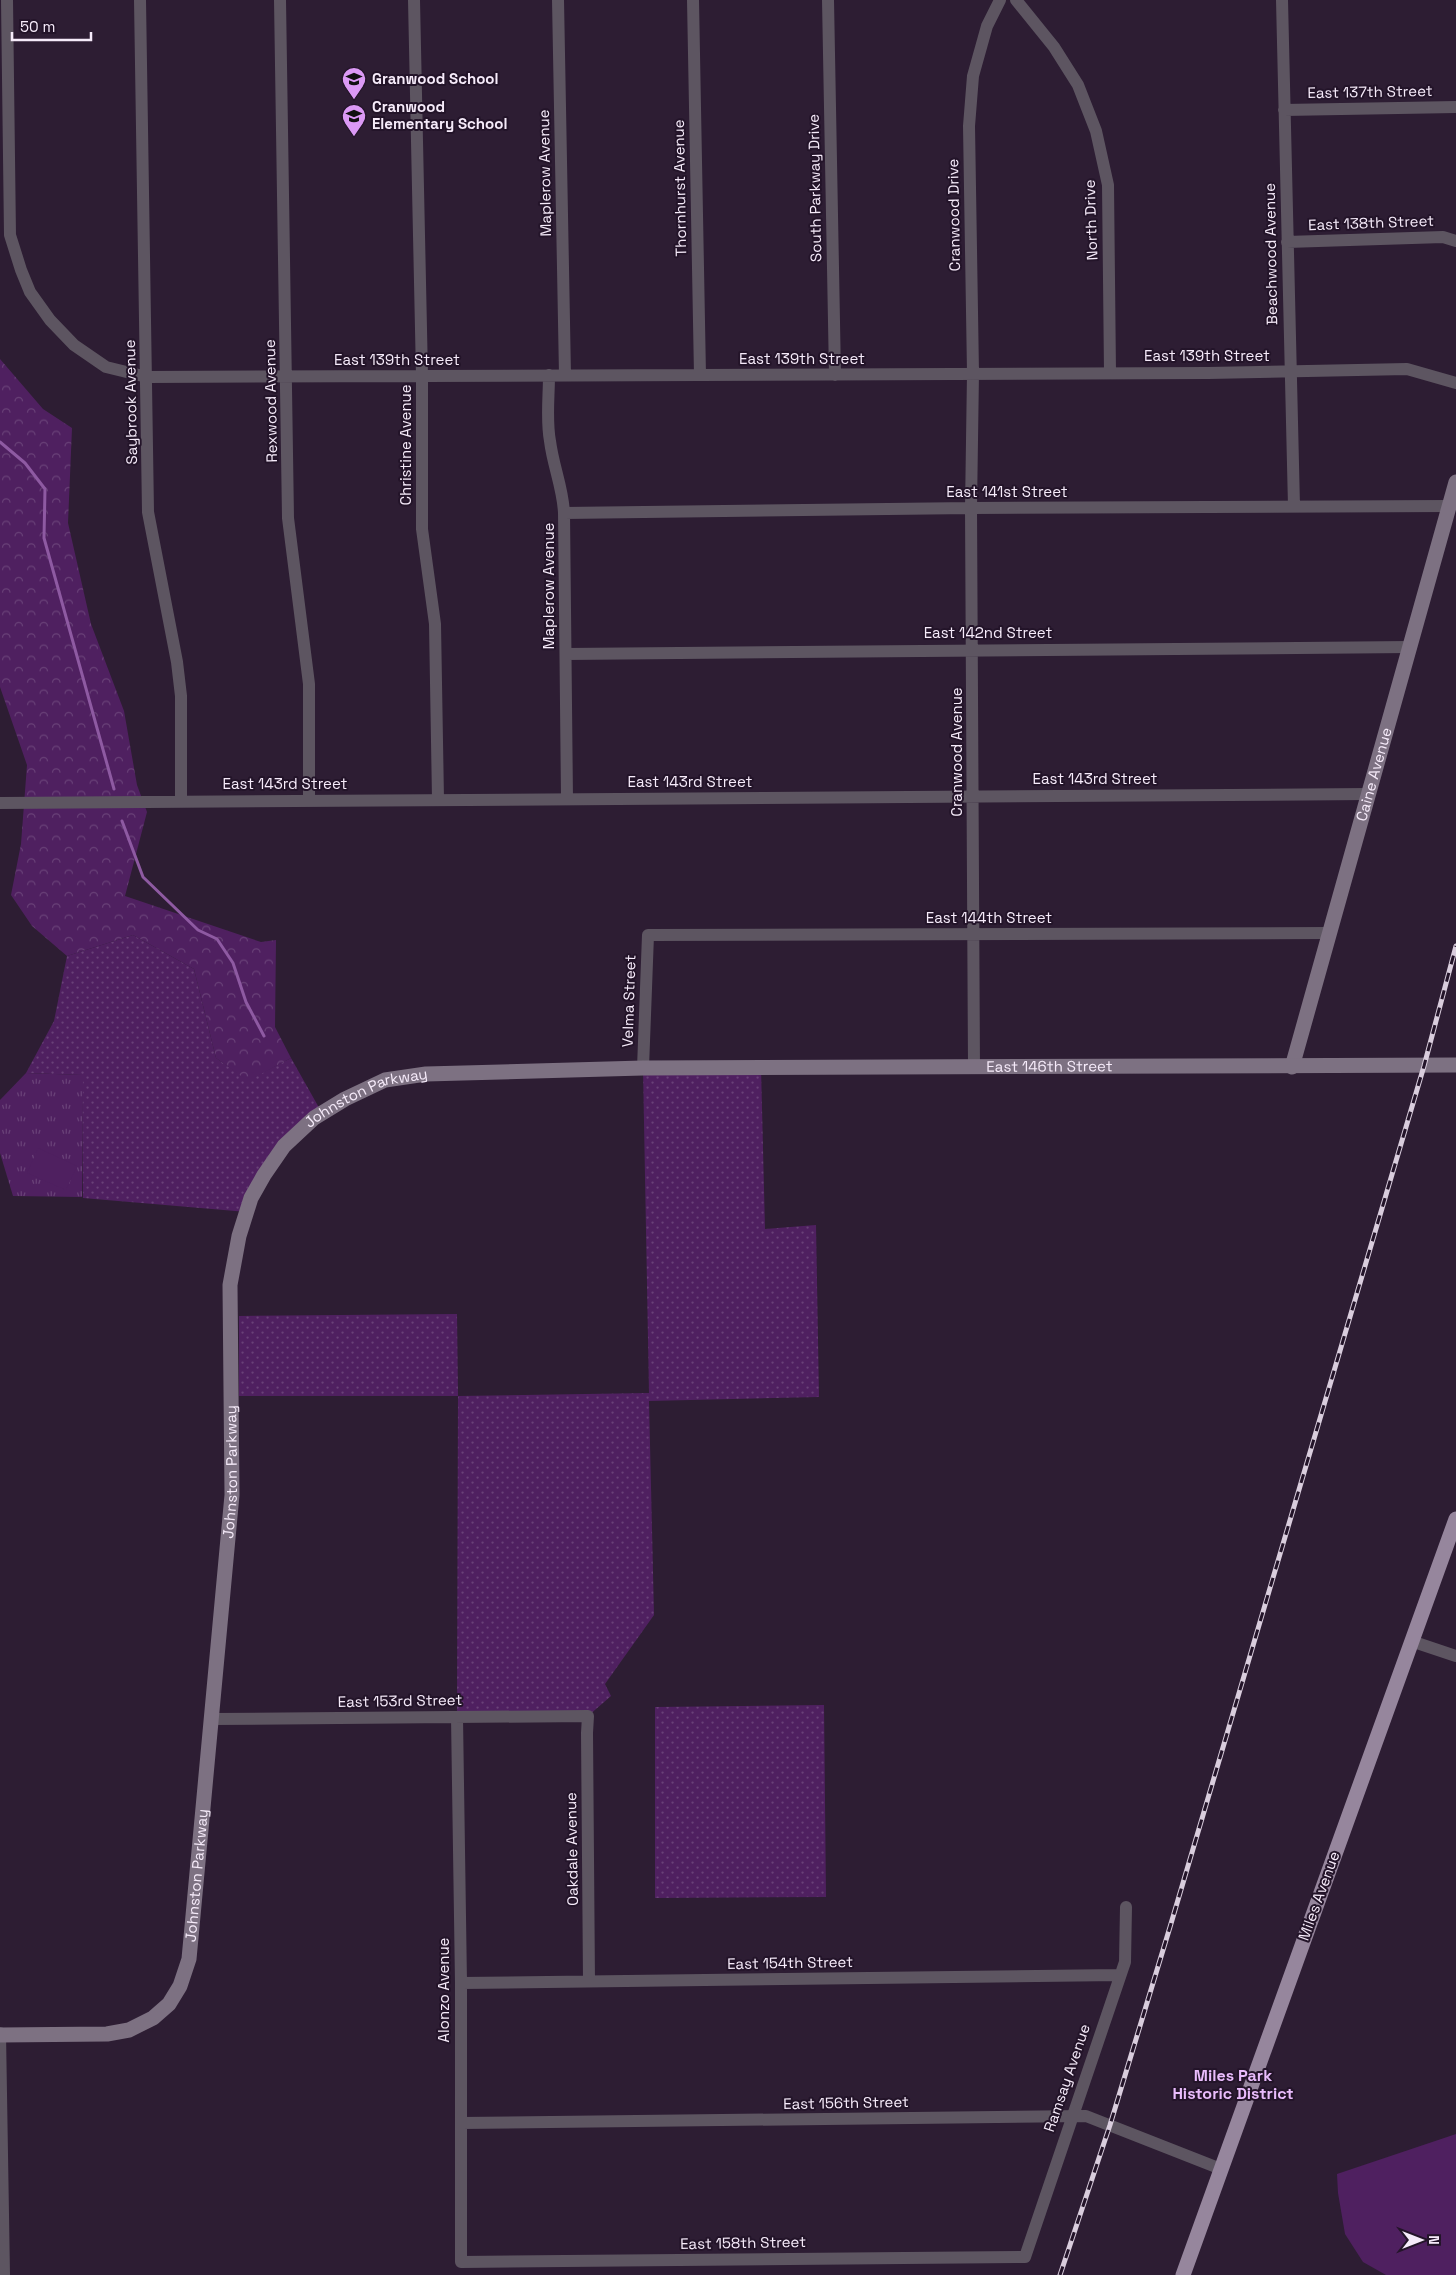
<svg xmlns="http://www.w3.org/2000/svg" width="1456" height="2275" font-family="'Space Grotesk',sans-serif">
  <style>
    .grass { fill: url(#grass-dots) }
    .forest { fill: url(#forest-crowns) }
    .park { fill: url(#park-tufts) }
    .pitch { fill: #4f2060 }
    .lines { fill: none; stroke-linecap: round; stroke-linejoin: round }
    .stream { stroke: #8e5aa2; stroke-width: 3 }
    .street { stroke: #5d5561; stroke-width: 12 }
    .secondary { stroke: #7d7182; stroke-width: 15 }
    .primary { stroke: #96869d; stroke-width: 15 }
    .rail-casing { stroke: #d9cddd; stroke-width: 5 }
    .rail { stroke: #231429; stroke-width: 3; stroke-dasharray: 9; stroke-linecap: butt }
    .labels { text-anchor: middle; stroke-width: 4; stroke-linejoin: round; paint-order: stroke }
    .poi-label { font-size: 15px; font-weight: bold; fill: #f6ebfa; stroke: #231429; text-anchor: start }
    .street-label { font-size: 15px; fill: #f6ebfa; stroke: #231429 }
    .neighbourhood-label { font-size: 16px; font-weight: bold; fill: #e9bcfc; stroke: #231429 }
  </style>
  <defs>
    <pattern id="grass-dots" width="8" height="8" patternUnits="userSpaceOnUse" patternTransform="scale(1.25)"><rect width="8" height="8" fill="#4f2060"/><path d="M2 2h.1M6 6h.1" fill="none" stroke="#694178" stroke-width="1.8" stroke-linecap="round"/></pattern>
    <pattern id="forest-crowns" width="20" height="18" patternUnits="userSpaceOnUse" patternTransform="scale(1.25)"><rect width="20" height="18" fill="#4f2060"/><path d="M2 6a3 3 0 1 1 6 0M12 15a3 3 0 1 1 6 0" fill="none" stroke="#694178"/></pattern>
    <pattern id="park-tufts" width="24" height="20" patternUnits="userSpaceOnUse" patternTransform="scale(1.25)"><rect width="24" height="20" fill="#4f2060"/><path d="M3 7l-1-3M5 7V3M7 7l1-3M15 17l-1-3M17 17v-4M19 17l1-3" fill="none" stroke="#694178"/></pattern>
  </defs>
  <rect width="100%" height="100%" fill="#2d1d33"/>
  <!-- grass -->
  <path class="grass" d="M133,935L194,969L216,1058L248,1080L291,1058L322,1113L284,1146L247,1212L83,1198L82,1075L26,1073L54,1021L67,956Z
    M643,1068H761L765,1229L816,1225L819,1397L649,1401L654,1615L605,1684L611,1696L588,1716L457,1717L458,1396H239V1316L457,1314L458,1396L649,1393Z
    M824,1705L826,1897L655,1898V1707Z"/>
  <!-- forest -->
  <path class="forest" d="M0,359L43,409L72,428L68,523L91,624L124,711L137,785L147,812L125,896L261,942L276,940L275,1027L291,1058L248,1081L216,1058L194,969L133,935L67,956L32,926L11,895L21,844L27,765L0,687Z"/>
  <!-- park -->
  <path class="park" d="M26,1073L83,1075L82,1197L13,1196L0,1153V1100Z"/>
  <!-- pitch -->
  <path class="pitch" d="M38,1148L77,1166L66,1190L27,1173Z
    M1456,2134V2275H1386L1363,2262L1345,2234L1338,2193L1337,2174Z"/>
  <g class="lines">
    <!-- stream -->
    <path class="stream" d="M0,442L25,463L45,489L44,538L114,789
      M122,821L143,877L198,930L217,939L233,963L246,1002L264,1036"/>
    <!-- street -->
    <path class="street" d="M7,0L10,235L21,270L30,292L50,320L74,345L106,367L147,377L1208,373L1407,369L1456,383
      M140,0L148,512L177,662L181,696V801
      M280,0L288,518L309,684V800
      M414,0L422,376V529L435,624L438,799
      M558,0L565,375
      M693,0L700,375
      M828,0L835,375
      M1016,0L1054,47L1078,85L1096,131L1108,185L1110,373
      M1282,0L1294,506
      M1284,110L1456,107
      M1287,242L1443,237L1456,241
      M549,375C549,397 546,420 550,441C553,466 563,488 564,513L567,799
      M564,513L971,508L1449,506
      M566,654L1410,647
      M0,803L1369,794
      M643,1068L648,935L1330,933
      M974,1068L971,508L973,373L969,126L973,76L987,26L1000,0
      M1411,1641L1456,1656
      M457,1717L461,1983V2262L1025,2257L1125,1962L1126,1907
      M212,1719L588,1716L587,1733L589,1981
      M461,1983L1119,1975
      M0,2033L4,2275
      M461,2123L1086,2116L1221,2169"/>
    <!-- secondary -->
    <g class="secondary">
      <path id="s1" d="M1292,1067L1456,482"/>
      <path id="s2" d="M0,2035L107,2034L129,2030L153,2018L169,2004L180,1986L189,1959L232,1495L230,1285L239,1236L251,1198L264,1175L284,1146L314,1118L345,1099L385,1080L426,1074L643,1068L1456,1065"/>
    </g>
    <!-- primary -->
    <path class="primary" d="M1183,2275L1456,1519"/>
    <!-- rail casing -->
    <g class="rail-casing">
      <path id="rail" d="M1060,2275L1110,2125L1170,1927L1424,1066L1456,946"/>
    </g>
    <!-- rail -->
    <use href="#rail" class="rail"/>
  </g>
  <!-- icons -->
  <defs>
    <g id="school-pin" transform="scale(1.25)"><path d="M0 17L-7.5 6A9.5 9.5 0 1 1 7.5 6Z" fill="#db99f5" stroke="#231429"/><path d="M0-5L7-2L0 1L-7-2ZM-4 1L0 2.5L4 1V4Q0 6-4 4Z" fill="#111"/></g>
  </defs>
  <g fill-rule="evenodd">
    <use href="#school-pin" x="354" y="79"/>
    <use href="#school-pin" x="354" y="116"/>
  </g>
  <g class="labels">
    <!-- poi labels -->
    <g class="poi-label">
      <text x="372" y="84">Granwood School</text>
      <text x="372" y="112">Cranwood<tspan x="372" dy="17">Elementary School</tspan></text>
    </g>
    <!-- street labels -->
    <g class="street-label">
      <text transform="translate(1370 92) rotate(-1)" y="5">East 137th Street</text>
      <text transform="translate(545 173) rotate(-91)" y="5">Maplerow Avenue</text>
      <text transform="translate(680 188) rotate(-91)" y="5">Thornhurst Avenue</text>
      <text transform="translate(815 188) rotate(-91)" y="5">South Parkway Drive</text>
      <text transform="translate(954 215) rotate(-91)" y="5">Cranwood Drive</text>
      <text transform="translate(1091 220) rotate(-92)" y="5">North Drive</text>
      <text transform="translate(1371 223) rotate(-2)" y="5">East 138th Street</text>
      <text transform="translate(1271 254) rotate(-91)" y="5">Beachwood Avenue</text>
      <text x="1207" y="361">East 139th Street</text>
      <text x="802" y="364">East 139th Street</text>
      <text x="397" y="365">East 139th Street</text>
      <text transform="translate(271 401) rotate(-91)" y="5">Rexwood Avenue</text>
      <text transform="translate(131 402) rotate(-91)" y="5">Saybrook Avenue</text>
      <text transform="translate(406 445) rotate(-90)" y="5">Christine Avenue</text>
      <text x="1007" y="497">East 141st Street</text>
      <text transform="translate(549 586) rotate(-90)" y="5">Maplerow Avenue</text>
      <text x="988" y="638">East 142nd Street</text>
      <text transform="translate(957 752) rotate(-90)" y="5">Cranwood Avenue</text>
      <text dy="5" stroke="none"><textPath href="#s1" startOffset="304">Caine Avenue</textPath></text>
      <text x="1095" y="784">East 143rd Street</text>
      <text x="690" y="787">East 143rd Street</text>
      <text x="285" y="789">East 143rd Street</text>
      <text x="989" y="923">East 144th Street</text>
      <text transform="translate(629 1001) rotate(-88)" y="5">Velma Street</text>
      <text dy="5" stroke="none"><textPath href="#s2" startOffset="1841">East 146th Street</textPath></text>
      <text dy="5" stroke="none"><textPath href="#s2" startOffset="1152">Johnston Parkway</textPath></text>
      <text dy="5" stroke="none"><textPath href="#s2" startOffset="716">Johnston Parkway</textPath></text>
      <text transform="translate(400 1701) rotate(-1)" y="5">East 153rd Street</text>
      <text transform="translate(572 1849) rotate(-91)" y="5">Oakdale Avenue</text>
      <text dy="5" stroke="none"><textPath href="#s2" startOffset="311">Johnston Parkway</textPath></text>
      <text transform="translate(1319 1896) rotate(-70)" y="5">Miles Avenue</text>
      <text transform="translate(790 1963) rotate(-1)" y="5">East 154th Street</text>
      <text transform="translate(444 1990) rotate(-90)" y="5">Alonzo Avenue</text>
      <text transform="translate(1067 2078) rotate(-71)" y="5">Ramsay Avenue</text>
      <text transform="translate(846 2103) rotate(-1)" y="5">East 156th Street</text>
      <text transform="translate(743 2243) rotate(-1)" y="5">East 158th Street</text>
    </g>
    <!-- neighbourhood labels -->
    <g class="neighbourhood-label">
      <text x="1233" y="2081">Miles Park<tspan x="1233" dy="18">Historic District</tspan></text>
    </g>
  </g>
  <!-- north arrow -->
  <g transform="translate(1421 2240) rotate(90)" stroke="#231429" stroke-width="4" paint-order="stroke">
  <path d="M0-4L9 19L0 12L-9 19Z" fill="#f6ebfa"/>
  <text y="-8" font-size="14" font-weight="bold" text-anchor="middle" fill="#f6ebfa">N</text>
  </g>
  <!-- scale -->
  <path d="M12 32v8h79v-8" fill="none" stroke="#f6ebfa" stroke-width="2.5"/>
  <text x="20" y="32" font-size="15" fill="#f6ebfa" stroke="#231429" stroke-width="4" paint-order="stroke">50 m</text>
</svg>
